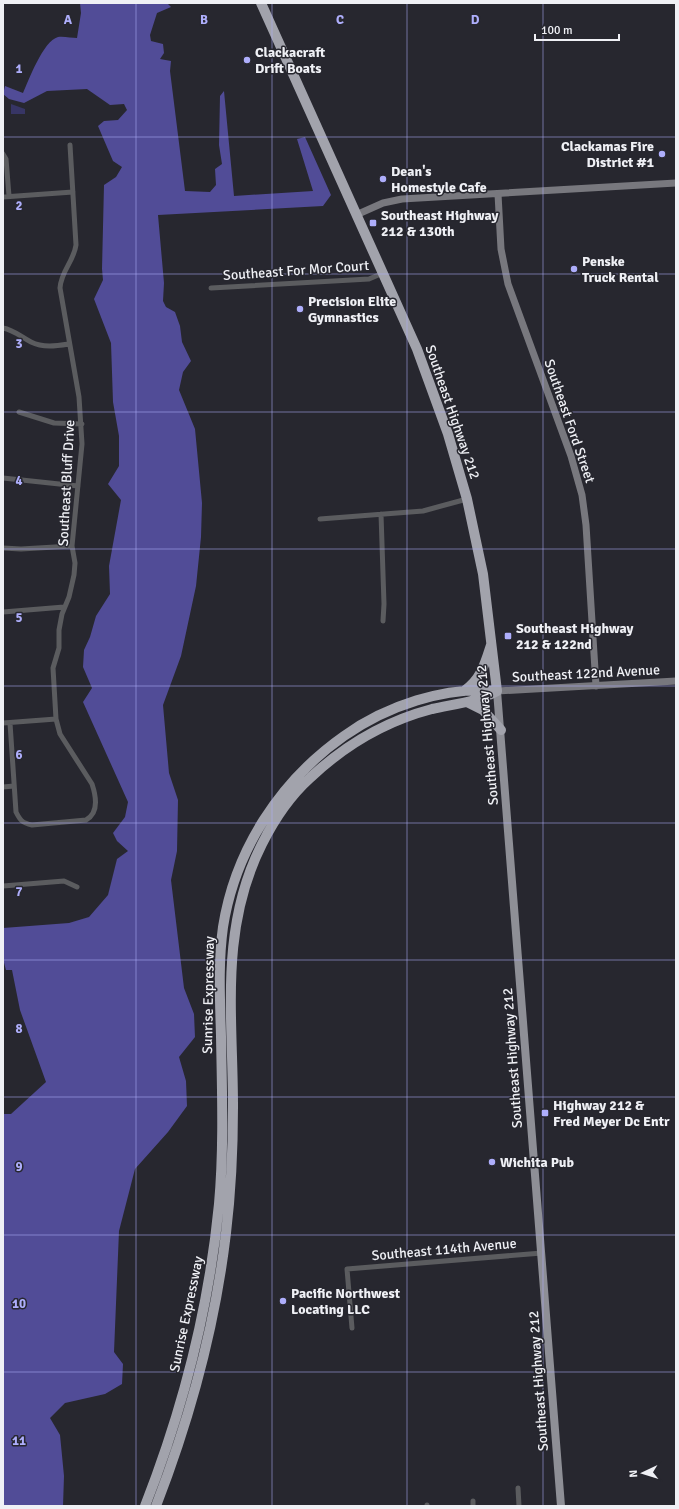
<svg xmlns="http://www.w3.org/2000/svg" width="679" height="1509" font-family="Signika,sans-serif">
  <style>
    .green { fill: #373565 }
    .forest { fill: #514c97 }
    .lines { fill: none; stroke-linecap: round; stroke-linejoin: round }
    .street { stroke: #5b5c5f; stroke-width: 5 }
    .secondary { stroke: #78787e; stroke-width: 7 }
    .primary { stroke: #8e8f96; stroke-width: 8 }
    .highway { stroke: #a2a3ac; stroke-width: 10 }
    .grid { fill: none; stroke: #aeaefb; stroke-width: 1; stroke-opacity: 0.55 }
    .poi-dot { fill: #aeaefb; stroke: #27272f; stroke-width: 1.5 }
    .labels { text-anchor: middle; stroke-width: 3; stroke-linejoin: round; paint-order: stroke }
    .poi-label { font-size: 14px; font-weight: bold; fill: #eff0f5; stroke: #27272f; text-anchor: start }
    .street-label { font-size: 14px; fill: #eff0f5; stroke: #27272f }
    .grid-label { font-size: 13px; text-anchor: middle; font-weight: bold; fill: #aeaefb; stroke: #27272f; stroke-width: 3; stroke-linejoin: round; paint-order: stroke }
  </style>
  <rect width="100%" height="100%" fill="#27272f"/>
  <!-- green -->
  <path class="green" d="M11,104L25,109V114H11Z"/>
  <!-- forest -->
  <path class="forest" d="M80,3H167L171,7L157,13L150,35L151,41L163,44L164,53L160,59L171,61L170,71L185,191L210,192L216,185L215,169L222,164L219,145L220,96L224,91L234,196L313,191L297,139L305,137L331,195L323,206L158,215L164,283L163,301L166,307L175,312L180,326L182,342L191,361L183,372L179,390L195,429L202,503L201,537L196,586L181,656L163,705L169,773L178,800L177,851L171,880L184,988L194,1014L195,1037L179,1057L186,1081L187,1106L168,1132L135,1169L119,1231L114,1352L123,1364L122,1384L105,1394L65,1403L50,1418L60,1435L64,1476L63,1506H3V1114H11L46,1082L20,1010L12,970H6L3,959V928L69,923L89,917L108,895L117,859L128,851L117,841L113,833L125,817L128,802L83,702L92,688L83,667L84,650L90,637L96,616L110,594L109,566L121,500L108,484L119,466V436L113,402L111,343L94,299L103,280L102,269L104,185L116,177L122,167L113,161L98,126L104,121L118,120L127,110L124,104L110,105L87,89L47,91L24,103L9,99L3,94L5,86L23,93C29,80 43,41 58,37C63,36 72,38 77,38L81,13Z"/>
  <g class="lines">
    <!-- street -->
    <path class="street" d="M3,154L6,159L9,196
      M3,197L73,192
      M211,288L369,279L383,273
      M3,328C14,330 21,337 31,342C43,348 56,346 69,344
      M19,412L54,423L82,424
      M3,478L78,486
      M381,514L384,604L383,621
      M320,519L423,511L467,499
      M3,548L21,549L72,546
      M3,612L64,607
      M3,723L56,719
      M10,723L16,812C20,820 22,823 32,825L86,820C99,813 96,796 92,784L60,734L56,719L53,668L59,648V630L62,614L69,597L74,575L75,563L72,546L82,444L79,397L60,288C61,271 74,261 76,245L70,145
      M3,787L14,786
      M3,886L64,881L77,887
      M352,1328L347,1269L542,1253
      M518,1488L519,1506
      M473,1501V1506
      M427,1505V1506"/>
    <!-- secondary -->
    <path class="secondary" d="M498,194L501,249L508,284L571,456L582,495L586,525L596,686
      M356,215L383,203L402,199L676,183
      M497,691L676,681"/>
    <!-- primary -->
    <path class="primary" d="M497,691L561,1506"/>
    <!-- highway -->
    <path class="highway" d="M261,3L417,349L448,434L467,499L483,574L497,691
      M464,691C481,679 485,664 491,645
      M467,702L483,710L501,730
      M145,1506C183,1409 209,1308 219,1204C224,1148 222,1092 221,1036C220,1000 218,963 223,927C235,850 280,781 344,736C386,706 445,686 497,691
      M156,1506C190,1418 215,1327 226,1233C231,1191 233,1149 233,1107C233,1016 219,929 262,844C274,820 290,796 310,778C345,745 386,721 432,709C454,704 477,702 497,691"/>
  </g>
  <!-- grid -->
  <path class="grid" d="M136,3V1506M272,3V1506M407,3V1506M543,3V1506M3,137H676M3,274H676M3,412H676M3,549H676M3,686H676M3,823H676M3,960H676M3,1097H676M3,1235H676M3,1372H676"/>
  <!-- markers -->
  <g class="poi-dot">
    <circle cx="247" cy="60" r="4"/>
    <circle cx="662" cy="154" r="4"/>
    <circle cx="383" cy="179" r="4"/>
    <rect x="369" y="219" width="8" height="8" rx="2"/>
    <circle cx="574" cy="269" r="4"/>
    <circle cx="300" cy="309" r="4"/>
    <rect x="504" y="632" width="8" height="8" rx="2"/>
    <rect x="541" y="1109" width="8" height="8" rx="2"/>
    <circle cx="492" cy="1162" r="4"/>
    <circle cx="283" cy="1301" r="4"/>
  </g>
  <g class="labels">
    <!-- poi labels -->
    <g class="poi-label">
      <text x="255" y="57">Clackacraft<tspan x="255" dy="16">Drift Boats</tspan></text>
      <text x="654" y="151" text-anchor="end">Clackamas Fire<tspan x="654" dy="16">District #1</tspan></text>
      <text x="391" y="176">Dean's<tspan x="391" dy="16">Homestyle Cafe</tspan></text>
      <text x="381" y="220">Southeast Highway<tspan x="381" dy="16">212 &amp; 130th</tspan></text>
      <text x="582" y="266">Penske<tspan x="582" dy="16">Truck Rental</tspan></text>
      <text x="308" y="306">Precision Elite<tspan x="308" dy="16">Gymnastics</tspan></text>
      <text x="516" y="633">Southeast Highway<tspan x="516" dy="16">212 &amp; 122nd</tspan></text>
      <text x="553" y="1110">Highway 212 &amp;<tspan x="553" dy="16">Fred Meyer Dc Entr</tspan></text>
      <text x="500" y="1167">Wichita Pub</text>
      <text x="291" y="1298">Pacific Northwest<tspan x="291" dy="16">Locating LLC</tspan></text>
    </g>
    <!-- street labels -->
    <g class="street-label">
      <text transform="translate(296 270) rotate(-4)" y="5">Southeast For Mor Court</text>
      <text transform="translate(453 412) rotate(71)" y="5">Southeast Highway 212</text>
      <text transform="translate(570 421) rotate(71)" y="5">Southeast Ford Street</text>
      <text transform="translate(66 483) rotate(-87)" y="5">Southeast Bluff Drive</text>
      <text transform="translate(586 673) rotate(-3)" y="5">Southeast 122nd Avenue</text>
      <text transform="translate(487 735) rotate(-95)" y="5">Southeast Highway 212</text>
      <text transform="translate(208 995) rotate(-89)" y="5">Sunrise Expressway</text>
      <text transform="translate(512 1058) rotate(-94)" y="5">Southeast Highway 212</text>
      <text transform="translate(444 1249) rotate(-5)" y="5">Southeast 114th Avenue</text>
      <text transform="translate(186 1314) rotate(-78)" y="5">Sunrise Expressway</text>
      <text transform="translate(538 1381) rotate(-94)" y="5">Southeast Highway 212</text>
    </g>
  </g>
  <g class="grid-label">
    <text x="68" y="24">A</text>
    <text x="204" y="24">B</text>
    <text x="340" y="24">C</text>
    <text x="475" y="24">D</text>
    <text x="19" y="73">1</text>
    <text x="19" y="210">2</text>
    <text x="19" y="348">3</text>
    <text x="19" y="485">4</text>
    <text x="19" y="622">5</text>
    <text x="19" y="759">6</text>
    <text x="19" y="896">7</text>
    <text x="19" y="1033">8</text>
    <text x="19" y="1171">9</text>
    <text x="19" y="1308">10</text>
    <text x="19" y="1445">11</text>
  </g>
  <!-- border -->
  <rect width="679" height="1509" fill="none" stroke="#eff0f5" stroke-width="8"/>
  <!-- north arrow -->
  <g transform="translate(643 1473) rotate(266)" stroke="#27272f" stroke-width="3" paint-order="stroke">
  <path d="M0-3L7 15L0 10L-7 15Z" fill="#eff0f5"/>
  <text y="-6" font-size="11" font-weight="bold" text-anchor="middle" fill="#eff0f5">N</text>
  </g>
  <!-- scale -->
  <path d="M535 34v6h84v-6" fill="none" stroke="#eff0f5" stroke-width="2"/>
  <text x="541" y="34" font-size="12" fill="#eff0f5" stroke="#27272f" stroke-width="3" paint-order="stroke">100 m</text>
</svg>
